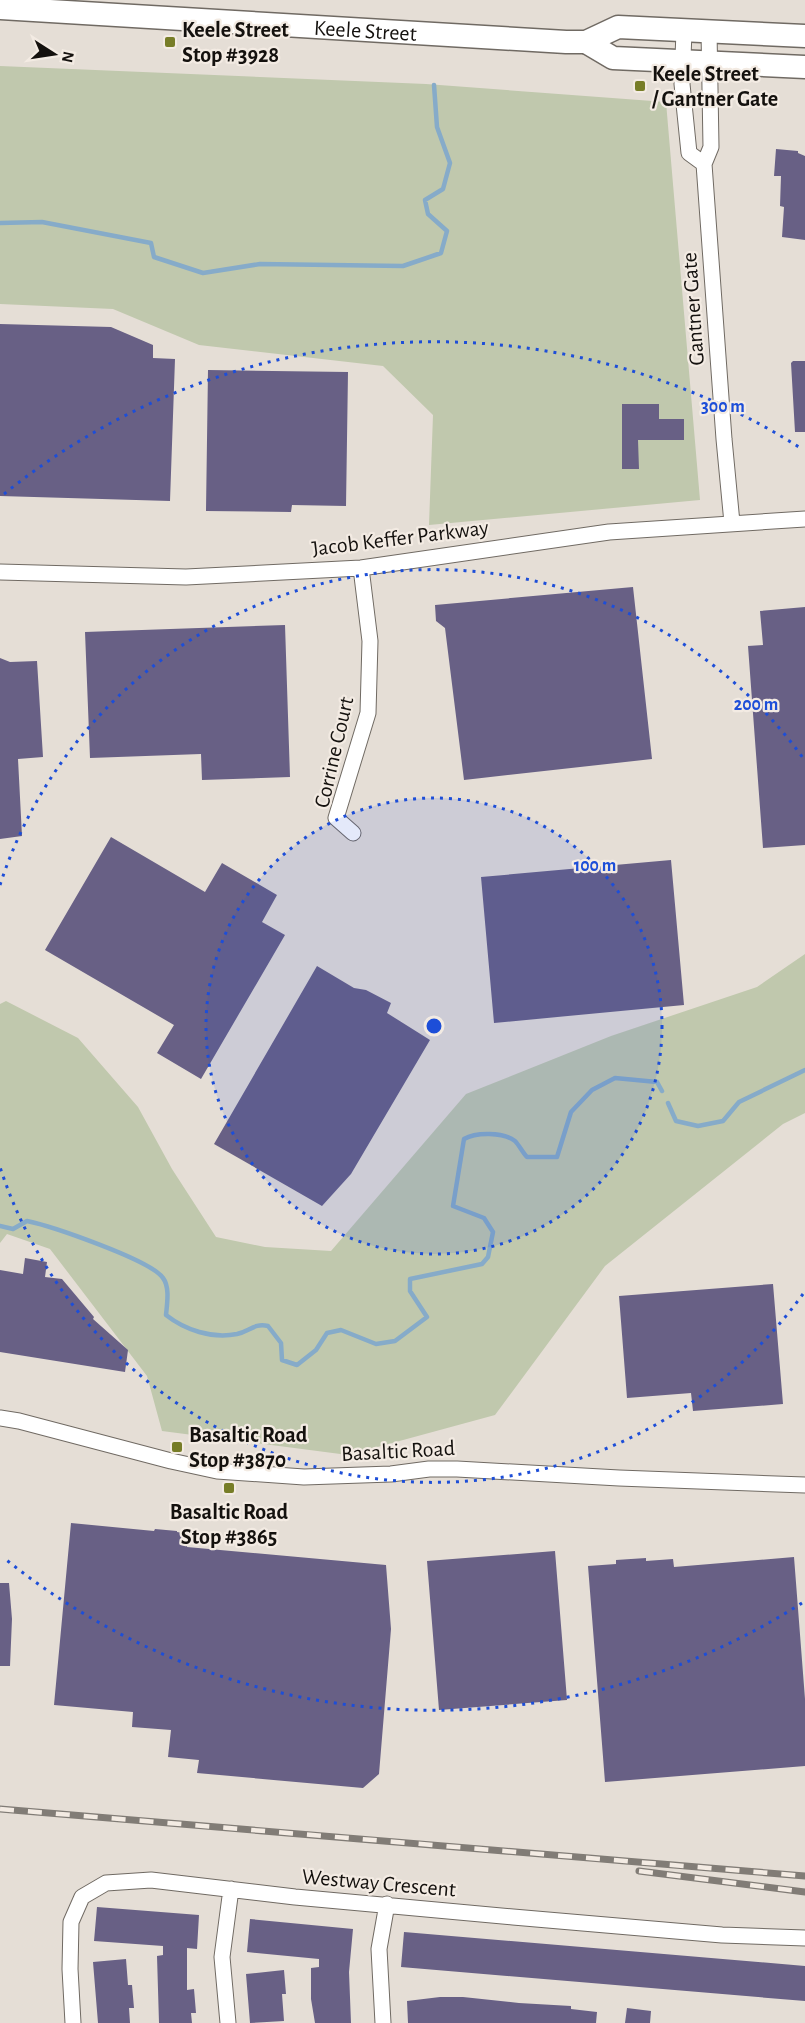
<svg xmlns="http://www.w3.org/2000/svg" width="805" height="2023" font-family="'Alegreya Sans',sans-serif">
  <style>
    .green { fill: #c0c8ad }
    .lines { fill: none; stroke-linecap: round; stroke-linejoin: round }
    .stream { stroke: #86abc9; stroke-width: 4.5 }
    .building { fill: #686085 }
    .minor-casing { stroke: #706a63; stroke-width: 17 }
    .secondary-casing { stroke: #706a63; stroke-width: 25 }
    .minor { stroke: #fff; stroke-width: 15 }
    .secondary { stroke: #fff; stroke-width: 22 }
    .rail-casing { stroke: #817c76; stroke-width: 7 }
    .rail { stroke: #f3ebe3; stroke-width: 4.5; stroke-dasharray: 14; stroke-linecap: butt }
    .ring { fill: none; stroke: #1d4ed8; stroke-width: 3; stroke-dasharray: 3 6 }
    .poi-dot { fill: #777d27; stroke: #f3ebe3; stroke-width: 2 }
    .labels { text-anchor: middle; stroke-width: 4.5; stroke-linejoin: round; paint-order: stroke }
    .poi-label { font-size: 22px; font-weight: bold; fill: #14110e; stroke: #f3ebe3; text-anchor: start }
    .street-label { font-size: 22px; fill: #14110e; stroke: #f3ebe3 }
    .centre { fill: #1d4ed8; stroke: #f3ebe3; stroke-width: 3 }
    .ring-label { font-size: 18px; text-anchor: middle; font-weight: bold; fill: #1d4ed8; stroke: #f3ebe3; stroke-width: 4.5; stroke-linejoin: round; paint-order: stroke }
  </style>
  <rect width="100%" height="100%" fill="#e5ded6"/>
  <!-- green -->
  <path class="green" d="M0,66L426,84L666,102L700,500L429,525L433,415L383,366L199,345L113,309L0,304Z
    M805,954V1113L783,1124L605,1266L495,1415L348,1455L162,1431L147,1376L50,1249L7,1234L0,1243V1004L6,1001L78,1038L138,1107L172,1169L216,1237L265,1247L331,1251L466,1094L611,1036L757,987Z"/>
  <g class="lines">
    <!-- stream -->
    <path class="stream" d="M0,223L42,222L151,243L154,257L203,273L260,264L403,266L441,253L447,231L428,214L425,200L443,189L450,163L437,127L434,85
      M668,1103L676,1121L698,1126L723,1121L739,1102L805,1070
      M0,1226L13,1229L27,1221C51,1226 151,1260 163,1278C170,1287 167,1304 166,1315C185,1330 212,1339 237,1334C250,1331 254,1323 268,1326L281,1343L282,1360L297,1365L316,1350L327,1333L341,1330L376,1344L395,1341L427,1317L410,1291V1279L482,1264L488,1257L493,1232L484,1218L453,1206L464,1139C476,1132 503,1132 515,1141C519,1145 523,1153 527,1157H557L571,1112L592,1090L615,1078L657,1082L662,1091"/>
  </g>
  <!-- building -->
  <path class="building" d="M776,149L798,151V153L805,156V240L782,237L784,207L780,206L781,176H774Z
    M0,324L111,327L153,345V358L175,359L170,501L0,496Z
    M793,361H805V432H795L791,363Z
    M208,370L348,372L346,506L292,505L291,512L206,511Z
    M622,404H659V419H684V440H638L639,469H622Z
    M633,587L652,759L464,780L445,628L436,621L435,605Z
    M805,607V845L763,848L748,646L763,645L760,611Z
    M285,625L290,777L202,780L201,754L90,758L85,632Z
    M0,658L10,662L37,661L43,757L18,759L22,836L0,839Z
    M111,837L205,892L222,863L277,895L262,922L285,935L201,1079L157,1053L174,1025L45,950Z
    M671,860L684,1005L494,1023L481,877Z
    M317,966L354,988L366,990L391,1003L387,1013L430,1040L351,1174L322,1206L214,1144Z
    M25,1258L47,1262L45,1277L62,1279L94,1317L93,1319L128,1350L125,1372L0,1352V1270L23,1274Z
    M773,1284L783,1404L693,1411L691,1393L627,1398L619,1296Z
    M71,1523L154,1531L155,1529L177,1531V1532L188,1534L187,1547L386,1565L391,1629L379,1774L363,1788L197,1773L199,1760L168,1757L171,1730L132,1727L133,1712L54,1705Z
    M555,1551L567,1700L439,1710L427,1561Z
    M794,1557L805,1699V1766L605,1782L588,1566L616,1564V1560L646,1558V1561L673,1559L674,1567Z
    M0,1583H9L12,1619L10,1666H0Z
    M97,1907L199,1915L197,1949L187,1948V1990L194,1989L196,2013H191L192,2023H159L157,1956L163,1955V1946L94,1941Z
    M250,1919L353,1929L349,1972L351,2023H315L311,1999V1968L319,1967V1959L247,1952Z
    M404,1932L805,1966V2001L401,1967Z
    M126,1959L128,1985H132L134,2008H129L130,2023H98L93,1962Z
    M284,1970L286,1994H282L284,2021L250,2023L246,1974Z
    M440,1997H463L519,2003L571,2006V2009L597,2012L596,2023H408L407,2001Z
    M627,2008L651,2011L650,2023H625Z"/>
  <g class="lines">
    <!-- minor casing -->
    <g class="minor-casing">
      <path id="minor" d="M684,31L682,84L689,153L704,164
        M709,31L711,147L704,164L724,439L732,523
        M0,572L186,577L361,568L609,532L805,519
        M353,833L336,818L368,713L370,641L361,568
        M0,1418L19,1421L171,1461L217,1471L304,1477L391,1474L429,1469H457L619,1478L805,1485
        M73,2023L70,1969L71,1922L82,1897L106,1883L151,1880L295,1897L513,1917L722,1935L805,1938
        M228,2023L222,1957L231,1889
        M383,2023L379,1949L387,1904"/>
    </g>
    <!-- secondary casing -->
    <g class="secondary-casing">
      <g id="secondary">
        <path id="s1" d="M0,8L566,42H586L618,27L805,36"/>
        <path d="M586,42L613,58L805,67"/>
      </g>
    </g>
    <!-- minor -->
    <use href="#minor" class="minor"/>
    <!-- secondary -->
    <use href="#secondary" class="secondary"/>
    <!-- rail casing -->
    <g class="rail-casing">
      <path id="rail" d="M0,1809L805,1876
        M639,1871L805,1892"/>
    </g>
    <!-- rail -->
    <use href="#rail" class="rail"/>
  </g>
  <!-- distance rings -->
  <circle cx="434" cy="1026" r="228" fill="#1d4ed8" fill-opacity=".12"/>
  <g class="ring">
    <circle cx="434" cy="1026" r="228"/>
    <path d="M803 1294A456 456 0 0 1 0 1167M0 885A456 456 0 0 1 803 758"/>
    <path d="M802 1603A684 684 0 0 1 4 1558M4 494A684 684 0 0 1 802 449"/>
  </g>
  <!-- markers -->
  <g class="poi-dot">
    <rect x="164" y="36" width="12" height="12" rx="3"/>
    <rect x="634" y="80" width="12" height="12" rx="3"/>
    <rect x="171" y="1441" width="12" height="12" rx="3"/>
    <rect x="223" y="1482" width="12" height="12" rx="3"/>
  </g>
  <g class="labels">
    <!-- poi labels -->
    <g class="poi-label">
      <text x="182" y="37">Keele Street<tspan x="182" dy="25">Stop #3928</tspan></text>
      <text x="652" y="81">Keele Street<tspan x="652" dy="25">/ Gantner Gate</tspan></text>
      <text x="189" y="1442">Basaltic Road<tspan x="189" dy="25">Stop #3870</tspan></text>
      <text x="229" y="1519" text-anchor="middle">Basaltic Road<tspan x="229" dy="25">Stop #3865</tspan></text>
    </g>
    <!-- street labels -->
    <g class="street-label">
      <text dy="8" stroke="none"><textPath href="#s1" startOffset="366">Keele Street</textPath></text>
      <text transform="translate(692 309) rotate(-94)" y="8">Gantner Gate</text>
      <text transform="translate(400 537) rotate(-7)" y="8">Jacob Keffer Parkway</text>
      <text transform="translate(333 752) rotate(-77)" y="8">Corrine Court</text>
      <text transform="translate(398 1450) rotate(-3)" y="8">Basaltic Road</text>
      <text transform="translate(379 1882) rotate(5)" y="8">Westway Crescent</text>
    </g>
  </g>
  <circle cx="434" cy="1026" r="9" class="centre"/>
  <g class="ring-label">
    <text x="723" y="412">300 m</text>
    <text x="756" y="710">200 m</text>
    <text x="595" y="871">100 m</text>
  </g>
  <!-- north arrow -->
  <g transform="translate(54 54) rotate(102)" stroke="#f3ebe3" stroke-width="4.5" paint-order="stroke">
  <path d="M0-4.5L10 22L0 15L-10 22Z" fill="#14110e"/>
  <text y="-9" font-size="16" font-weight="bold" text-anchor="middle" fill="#14110e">N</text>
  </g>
</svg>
